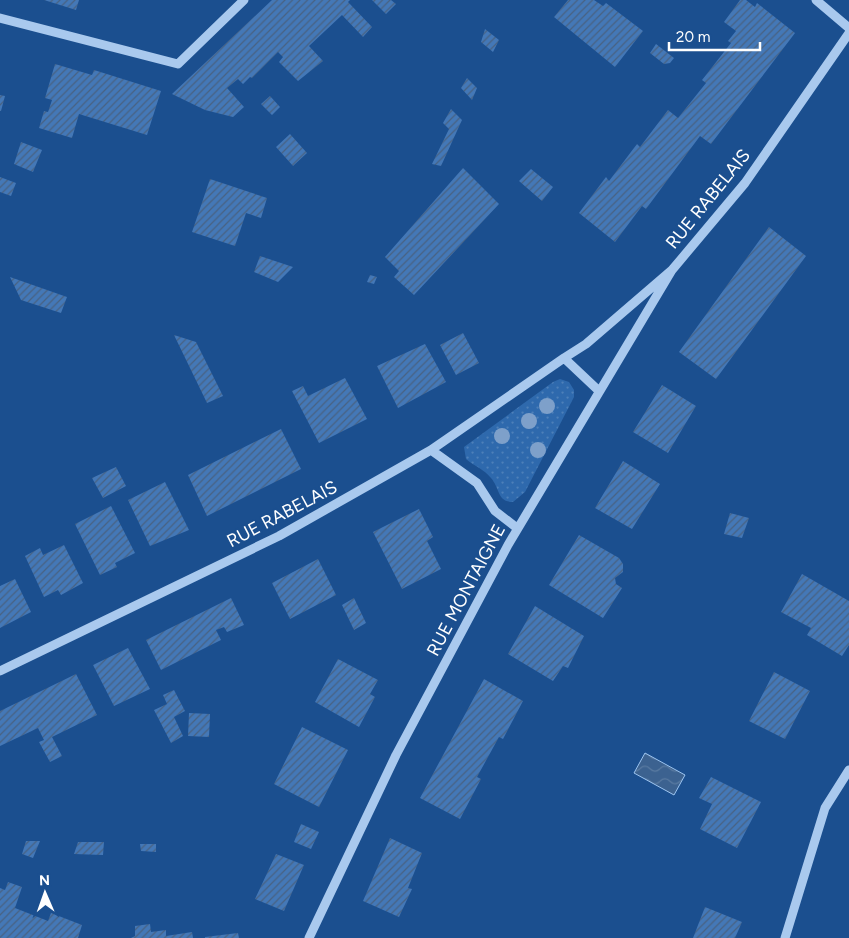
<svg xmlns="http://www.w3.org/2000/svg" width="849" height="938" viewBox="0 0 849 938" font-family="Figtree,sans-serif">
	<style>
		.grass { fill: url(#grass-dots) }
		.water { fill: url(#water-waves); stroke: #9cc4f0 }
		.building { fill: url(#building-hatch) }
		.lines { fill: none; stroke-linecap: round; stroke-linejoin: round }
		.minor { stroke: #a9c9ee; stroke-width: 9 }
		.tree { fill: #7ea0ca }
		.labels { text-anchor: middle; stroke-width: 4; stroke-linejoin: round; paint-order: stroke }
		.street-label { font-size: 18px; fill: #fff; stroke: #1b4f8f }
	</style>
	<defs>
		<pattern id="grass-dots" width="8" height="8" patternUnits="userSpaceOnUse" patternTransform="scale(1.25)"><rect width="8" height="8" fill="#2e69ad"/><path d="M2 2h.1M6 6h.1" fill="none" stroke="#4d80b9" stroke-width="1.8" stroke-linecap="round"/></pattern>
		<pattern id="water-waves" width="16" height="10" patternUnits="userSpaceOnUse" patternTransform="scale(1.25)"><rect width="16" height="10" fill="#3c6290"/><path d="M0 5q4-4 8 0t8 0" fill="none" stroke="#597aa1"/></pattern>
		<pattern id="building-hatch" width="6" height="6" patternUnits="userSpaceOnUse" patternTransform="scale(1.25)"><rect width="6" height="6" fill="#4478b7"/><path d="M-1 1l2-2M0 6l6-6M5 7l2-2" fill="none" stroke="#486282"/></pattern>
	</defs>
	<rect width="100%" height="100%" fill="#1b4f8f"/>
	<!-- grass -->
	<path class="grass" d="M560,379l9,3 5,8v7l-49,95 -12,10c-16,0 -13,-14 -22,-24 -7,-9 -17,-12 -25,-19l-2,-12 89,-65z"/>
	<!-- water -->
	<path class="water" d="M645,753l40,22 -11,20 -40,-22z"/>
	<!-- building -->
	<path class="building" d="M44,0h35l-3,10z
		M272,0h78l-2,2 24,25 -9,10 -21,-22 -33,31 14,15 -25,20 -19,-19 4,-5 -5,-5 -26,26 -2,-1 -7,7 -5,-5 -11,9 17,19 -11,10 -28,-7 -33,-16z
		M372,0h19l5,4 -10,10z
		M568,0h26l9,6 3,-3 37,28 -28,36 -61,-50z
		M740,0h6l9,7 2,-4 38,30 -84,111 -11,-8 -54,73 -4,-3 -27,36 -36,-29 27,-36 3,4 28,-37 3,3 28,-37 10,8 28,-35 -4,-3 29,-37 -3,-2 8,-10 -12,-9z
		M485,29l14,11 -6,12 -12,-10z
		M656,44l18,14 -4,5 -6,1 -14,-11z
		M55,64l37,11 2,-5 67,21 -14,44 -68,-21 -7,24 -33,-10 5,-17 4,1 4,-12 -7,-2z
		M467,78l10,10 -5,12 -11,-12z
		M0,95l5,1 -4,15h-1z
		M270,96l10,11 -8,8 -11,-11z
		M451,109l11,11 -21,46 -9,-2 17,-35 -6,-6z
		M290,134l17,19 -14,13 -17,-19z
		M21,142l21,8 -9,22 -19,-8z
		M463,168l36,36 -85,91 -20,-18 5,-6 -14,-14z
		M531,169l22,18 -11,14 -23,-20z
		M0,177l16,6 -5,13 -11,-4z
		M210,179l57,19 -6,20 -15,-5 -11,33 -43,-14z
		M769,227l37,29 -90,123 -37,-27z
		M260,256l33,11 -15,15 -24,-10z
		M370,275l7,2 -3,7 -7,-2z
		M10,277l57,20 -6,16 -40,-13z
		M463,333l16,30 -23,12 -16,-30z
		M174,335l22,7 27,54 -16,7z
		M425,344l21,38 -48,26 -21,-42z
		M345,378l22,41 -48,24 -27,-52 11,-5 5,10z
		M662,385l34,21 -28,47 -35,-21z
		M281,429l20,40 -94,47 -19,-41z
		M623,461l37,23 -28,45 -37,-21z
		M116,467l10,19 -23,12 -11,-20z
		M165,482l24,48 -39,16 -22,-46z
		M111,506l24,47 -20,10 2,4 -17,8 -25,-51z
		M419,509l14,28 -6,4 14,28 -39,20 -29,-57z
		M730,513l19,5 -7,20 -18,-4z
		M579,535l40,23 4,6v8l-8,6 1,6 6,4 -19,30 -54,-33z
		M64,545l19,38 -22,12 -3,-5 -14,7 -19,-41 15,-8 3,7z
		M318,559l18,36 -46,24 -18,-36z
		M802,574l47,27v44l-7,11 -35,-21 4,-7 -30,-16z
		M15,579l16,33 -31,16v-42z
		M231,598l13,27 -17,7 -3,-5 -8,3 5,10 -60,30 -15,-30z
		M354,598l12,25 -12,7 -12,-25z
		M535,606l49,30 -16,32 -5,-2 -10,15 -45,-27z
		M128,648l22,41 -36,17 -21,-41z
		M338,659l40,21 -8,14 5,3 -16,30 -44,-25z
		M774,672l36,19 -25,48 -36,-18z
		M76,674l21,41 -45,22 10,19 -12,6 -11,-20 5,-2 -6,-12 -38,18v-35z
		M484,679l39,22 -20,38 -4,-2 -22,40 4,2 -21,40 -40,-21z
		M174,690l11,21 -11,6 9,19 -12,7 -17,-33 13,-6 -4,-9z
		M189,713l21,1 -1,23 -21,-1z
		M302,727l46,23 -29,57 -45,-23z
		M711,777l50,25 -24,46 -37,-19 12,-25 -13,-6z
		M301,824l18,8 -8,17 -17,-7z
		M390,838l32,15 -14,35 4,1 -13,28 -36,-16z
		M26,841h14l-7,17 -11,-4z
		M78,842h26l-1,13 -29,-1z
		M140,844h16v8l-15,-1z
		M276,854l28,11 -20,46 -29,-12z
		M8,882l14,5 -7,21 33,13 3,-8 31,12 -4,13h-78v-50l5,2z
		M705,907l37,15 -7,16h-42z
		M150,924l1,8 15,-2v6l26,-4 1,6h-62l4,-2v-10z
		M238,933l1,5h-34v-1z"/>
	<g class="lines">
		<!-- minor -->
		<path class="minor" d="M816,0l33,28
			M0,18l178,46 66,-64
			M564,358l22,-14 86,-74 73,-87 104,-150
			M431,450l46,33 18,28 22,17
			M0,671l279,-135 152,-86 133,-92 35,33
			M309,938l87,-183 112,-210 164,-275
			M785,938l40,-130 24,-38"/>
	</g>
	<!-- trees -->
	<g class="tree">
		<circle cx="547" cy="406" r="8"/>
		<circle cx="529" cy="421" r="8"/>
		<circle cx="502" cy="436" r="8"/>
		<circle cx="538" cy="450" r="8"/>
	</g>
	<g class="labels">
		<!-- street labels -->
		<g class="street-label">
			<text transform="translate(708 199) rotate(-51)" y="6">RUE RABELAIS</text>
			<text transform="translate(282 514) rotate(-28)" y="6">RUE RABELAIS</text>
			<text transform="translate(466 590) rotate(-62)" y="6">RUE MONTAIGNE</text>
		</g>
	</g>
	<!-- north arrow -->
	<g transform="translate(45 893) rotate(358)" stroke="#1b4f8f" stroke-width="4" paint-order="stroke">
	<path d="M0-4L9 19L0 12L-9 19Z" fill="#ffffff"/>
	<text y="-8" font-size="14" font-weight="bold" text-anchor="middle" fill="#ffffff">N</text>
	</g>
	<!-- scale -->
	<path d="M669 42v8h91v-8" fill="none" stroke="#ffffff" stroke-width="2.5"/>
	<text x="676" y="42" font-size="15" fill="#ffffff" stroke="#1b4f8f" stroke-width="4" paint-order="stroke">20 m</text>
</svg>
